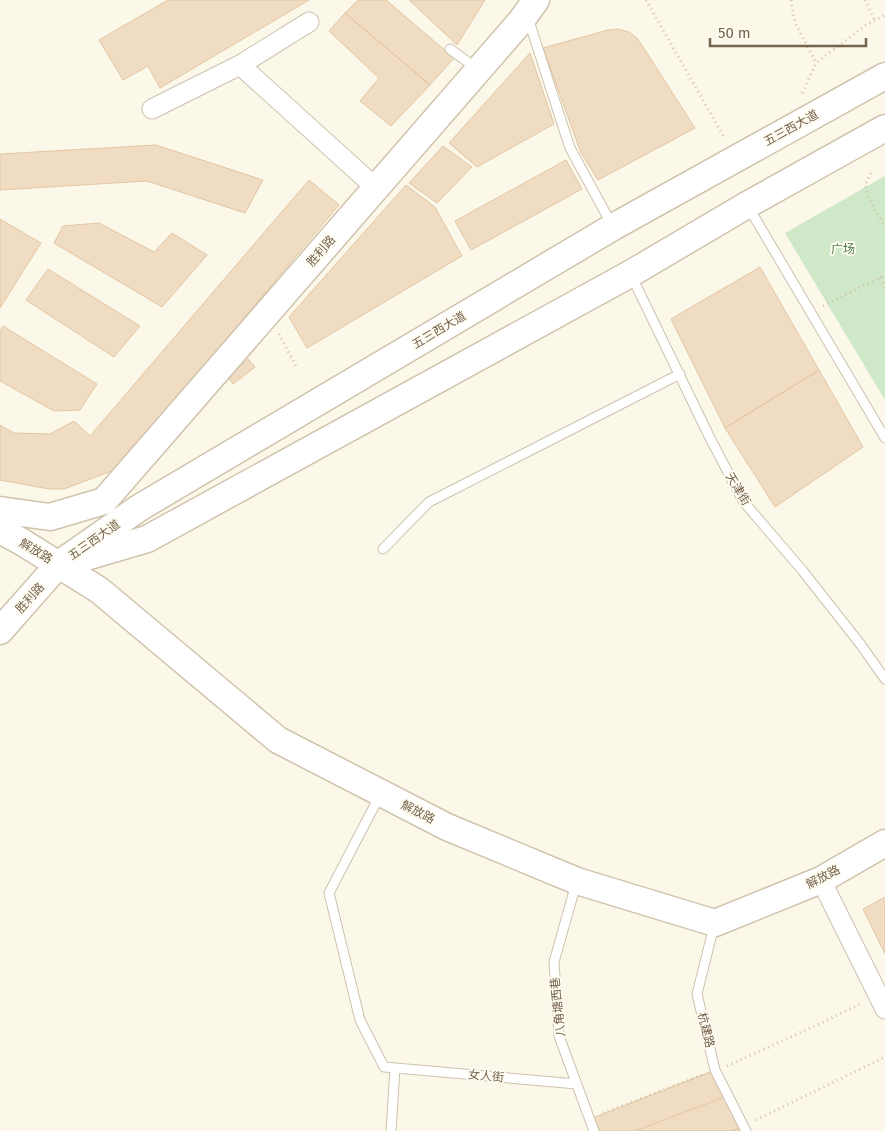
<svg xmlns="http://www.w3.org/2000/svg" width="885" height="1131" viewBox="0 0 885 1131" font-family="'Fira Sans','Noto Sans SC',sans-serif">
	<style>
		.green { fill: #cfe9c8 }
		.building { fill: #f0dcc2; stroke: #e2c6a3 }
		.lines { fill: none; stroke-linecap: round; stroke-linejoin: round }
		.lane-casing { stroke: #cdc2af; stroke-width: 11 }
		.street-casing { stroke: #cdc2af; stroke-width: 21 }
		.secondary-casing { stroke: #d0c3ad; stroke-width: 29 }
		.path { stroke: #d5c0a5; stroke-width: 3; stroke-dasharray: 1 4; stroke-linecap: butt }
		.lane { stroke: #fff; stroke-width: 9 }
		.street { stroke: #fff; stroke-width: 19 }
		.secondary { stroke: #fff; stroke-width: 26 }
		.labels { text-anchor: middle; stroke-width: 4; stroke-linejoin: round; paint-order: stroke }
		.street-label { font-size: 12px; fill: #75634e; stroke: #fefbf0 }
		.park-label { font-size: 12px; fill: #4c7a46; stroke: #fefbf0 }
	</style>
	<rect width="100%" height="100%" fill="#fcf8e9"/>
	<!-- green -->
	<path class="green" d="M885,176v224l-100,-167z"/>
	<!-- building -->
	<path class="building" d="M168,0h141l-149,88 -12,-22 -25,14 -24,-40z
		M358,0h28l68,58 -24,27 -85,-72z
		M409,0h76l-28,45z
		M345,13l85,72 -39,41 -31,-25 19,-23 -50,-47z
		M618,29l11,3 9,7 57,89 -97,52 -17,-27 -38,-105 65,-18z
		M530,53l24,71 -77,43 -28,-24z
		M156,145l107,35 -18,33 -98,-32 -147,9v-36z
		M443,146l29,21 -35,36 -28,-20z
		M566,160l16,29 -111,61 -16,-29z
		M309,180l30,25 -222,264 -53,20h-15l-49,-9v-55l14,8 36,1 24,-13 16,15z
		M406,185l29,22 27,49 -155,92 -18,-31z
		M0,219l41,24 -41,65z
		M99,223l55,29 18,-19 35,22 -45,52 -108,-64 9,-17z
		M760,267l59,103 -94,58 -54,-109z
		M48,269l92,57 -26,31 -88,-57z
		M3,326l94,58 -17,26 -26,1 -54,-30v-50z
		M248,359l7,8 -22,17 -6,-8z
		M819,370l44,77 -88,60 -50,-79z
		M885,897v57l-22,-45z
		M715,1070l31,61h-152l-4,-12z
		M727,1096l12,32 -8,3h-96z"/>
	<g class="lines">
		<defs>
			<path id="lane" d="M528,18l42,130 42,77
				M450,49l26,19
				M749,208l136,230
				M631,275l78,161 34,65 59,69 59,75 24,34
				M383,549l46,-47 251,-128
				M380,795l-51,98 31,127 24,47 193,17
				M576,884l-22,78 5,74 35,95
				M714,926l-17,68 18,76 31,61
				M391,1131l4,-63"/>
			<path id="street" d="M240,65l136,123
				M152,109l88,-44 69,-43
				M821,880l64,129"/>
			<path id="secondary" d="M0,510l50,7 54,-16 417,-480 15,-21
				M0,530l22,12 77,48 179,150 169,87 130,54 138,42 106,-43 64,-37
				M79,559l68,-20 483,-265 117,-69 138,-77
				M0,631l59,-67 80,-56 474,-281 272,-151"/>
		</defs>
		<!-- lane casing -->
		<use href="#lane" class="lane-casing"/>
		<!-- street casing -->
		<use href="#street" class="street-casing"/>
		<!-- secondary casing -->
		<use href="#secondary" class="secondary-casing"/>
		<!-- path -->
		<path class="path" d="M646,0l79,139
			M791,0l4,23 21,40
			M865,0l10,21
			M802,93l14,-30 50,-38 19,-10
			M871,173l-6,12 3,12 17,30
			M880,278l5,10
			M823,306l62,-31
			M279,334l17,32
			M727,1066l94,-43 41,-20
			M603,1113l99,-38
			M756,1120l129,-63"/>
		<!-- lane -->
		<use href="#lane" class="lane"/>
		<!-- street -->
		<use href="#street" class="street"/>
		<!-- secondary -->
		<use href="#secondary" class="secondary"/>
	</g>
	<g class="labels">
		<!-- street labels -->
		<g class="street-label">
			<text transform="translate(791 128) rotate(-29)" y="4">五三西大道</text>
			<text transform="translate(321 251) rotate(-49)" y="4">胜利路</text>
			<text transform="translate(439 330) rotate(-31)" y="4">五三西大道</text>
			<text transform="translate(738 489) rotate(59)" y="4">天津街</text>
			<text transform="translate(94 540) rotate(-35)" y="4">五三西大道</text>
			<text transform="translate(36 551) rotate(31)" y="4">解放路</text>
			<text transform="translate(30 598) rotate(-48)" y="4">胜利路</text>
			<text transform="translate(418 812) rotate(27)" y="4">解放路</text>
			<text transform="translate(823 877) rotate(-27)" y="4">解放路</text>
			<text transform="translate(558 1007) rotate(-96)" y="4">八角塘西巷</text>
			<text transform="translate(706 1030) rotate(76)" y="4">杭建路</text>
			<text transform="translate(486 1076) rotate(5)" y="4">女人街</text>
		</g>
		<!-- park labels -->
		<g class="park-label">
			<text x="843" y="253">广场</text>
		</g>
	</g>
	<!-- scale -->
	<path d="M710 38v8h156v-8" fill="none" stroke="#75634e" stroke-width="2.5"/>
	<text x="718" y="38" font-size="15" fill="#75634e" stroke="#fefbf0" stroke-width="4" paint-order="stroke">50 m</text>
</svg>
